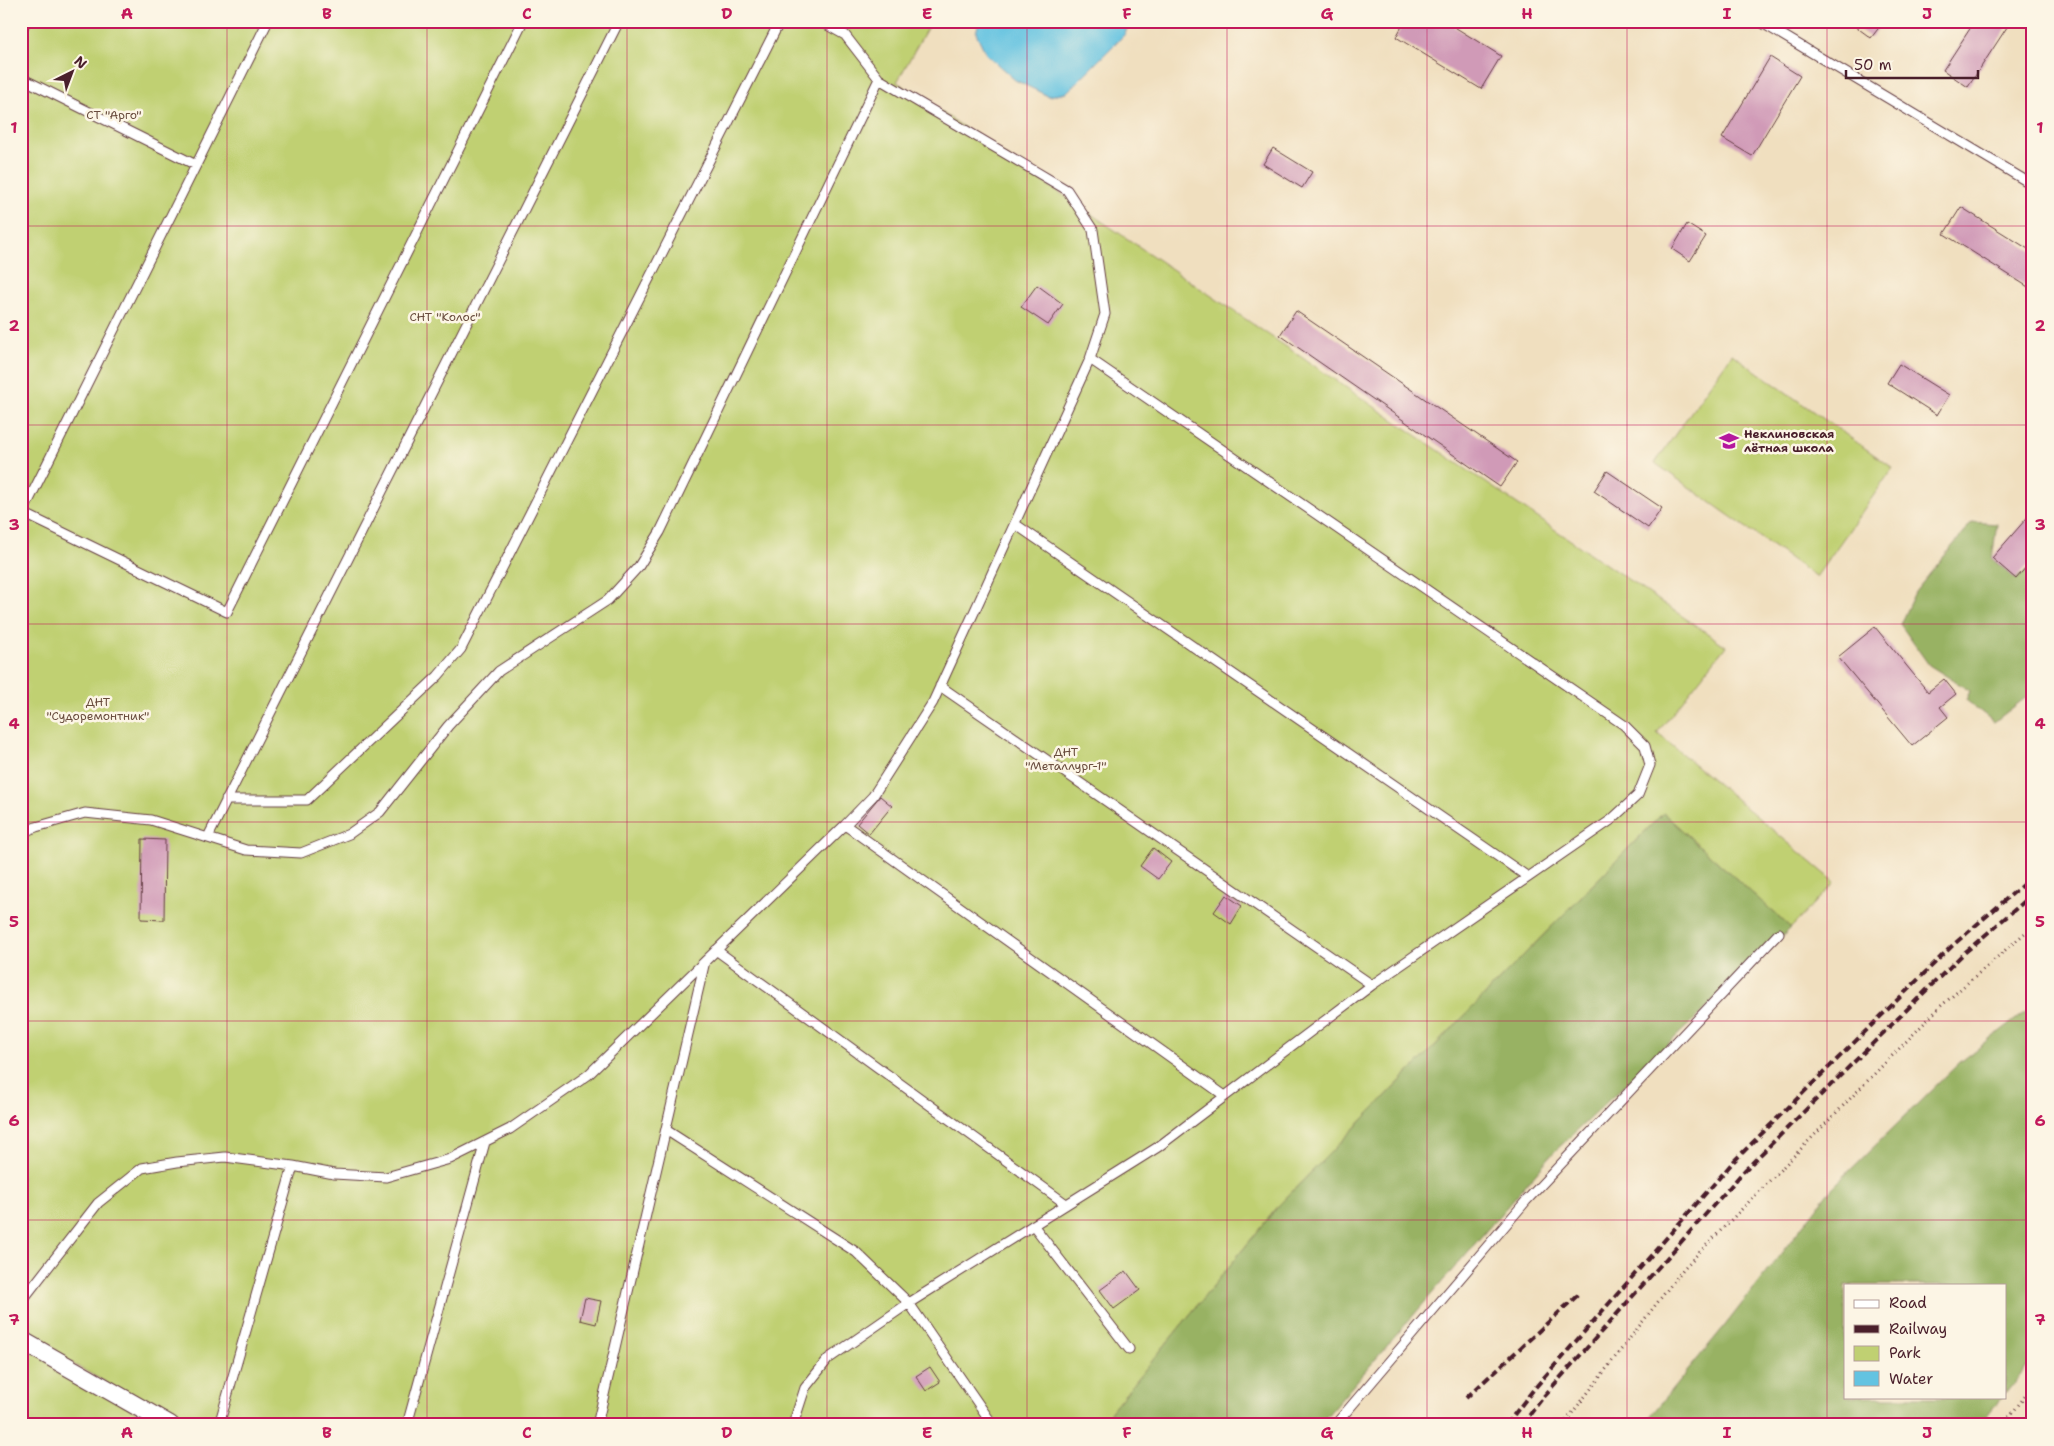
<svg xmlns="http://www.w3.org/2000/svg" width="2054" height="1446" viewBox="0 0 2054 1446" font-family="'Shantell Sans',sans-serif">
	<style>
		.green { fill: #c0d072; stroke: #85784e }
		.forest { fill: #98b264; stroke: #716848 }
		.water { fill: #63c3e1; stroke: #567186 }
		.building { fill: #d09ab7 }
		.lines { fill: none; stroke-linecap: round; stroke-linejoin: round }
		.service-casing { stroke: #633c41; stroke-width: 11 }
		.minor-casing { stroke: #633c41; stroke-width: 20 }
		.path { stroke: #633c41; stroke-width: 3; stroke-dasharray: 1 4; stroke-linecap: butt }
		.service { stroke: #fff; stroke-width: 9 }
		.minor { stroke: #fff; stroke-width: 18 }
		.rail { stroke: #4a1f2b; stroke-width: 4; stroke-dasharray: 8 4; stroke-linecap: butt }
		.grid { fill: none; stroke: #c2185b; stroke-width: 1; stroke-opacity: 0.55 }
		.labels { text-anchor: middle; stroke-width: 5; stroke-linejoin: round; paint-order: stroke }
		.park-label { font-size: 12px; fill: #684b3d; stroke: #fcf5e5 }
		.poi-label { font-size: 12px; font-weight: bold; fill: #4a1f2b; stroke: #fcf5e5; text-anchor: start }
		.neatline { fill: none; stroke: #c2185b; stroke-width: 2 }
		.grid-label { font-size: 16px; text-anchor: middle; font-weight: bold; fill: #c2185b }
	</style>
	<rect width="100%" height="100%" fill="#fcf5e5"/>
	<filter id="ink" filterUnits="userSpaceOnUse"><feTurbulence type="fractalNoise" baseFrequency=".02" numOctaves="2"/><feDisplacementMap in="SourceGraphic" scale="10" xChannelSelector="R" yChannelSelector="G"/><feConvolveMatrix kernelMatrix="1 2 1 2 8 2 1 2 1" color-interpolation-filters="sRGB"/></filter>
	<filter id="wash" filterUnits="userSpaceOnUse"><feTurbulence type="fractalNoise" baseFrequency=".0096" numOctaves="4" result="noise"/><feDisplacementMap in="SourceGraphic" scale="20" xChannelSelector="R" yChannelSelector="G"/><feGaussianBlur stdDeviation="1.12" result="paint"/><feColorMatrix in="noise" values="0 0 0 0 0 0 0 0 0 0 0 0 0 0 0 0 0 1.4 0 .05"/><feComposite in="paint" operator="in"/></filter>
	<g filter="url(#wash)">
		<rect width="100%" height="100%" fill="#f0dfbf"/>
		<!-- green -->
		<path class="green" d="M21,21h910l-34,61 829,564 -69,87 178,149 -44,46 -128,-115 -383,391 -180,221h-918l-161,-90z
			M1732,354l161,114 -77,109 -161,-114z
			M21,1345l138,80h-138z"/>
		<!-- forest -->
		<path class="forest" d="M1972,522l25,2 -5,35 24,20 17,-12v125l-39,30 -28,-22 4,-9 -41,-26 -29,-41 15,-32z
			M1663,813l128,115 -237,224 -235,273h-219l180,-221z
			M2033,1006v354l-28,34v-109h-160v112h157l-23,28h-336l80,-97 109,-140 127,-125z"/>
		<!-- water -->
		<path class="water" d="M979,21h151l-5,13 -59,59 -18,3 -33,-16 -29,-26 -10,-21z"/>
		<g id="blocks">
			<!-- building -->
			<path class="building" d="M1405,21h40l56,35 -20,33 -85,-52z
				M1848,21h36l-13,17z
				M1975,21h36l-43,66 -25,-17z
				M1770,57l30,19 -48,80 -30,-18z
				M1273,148l39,24 -10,16 -39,-24z
				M1961,207l72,45v38l-89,-56z
				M1687,224l19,12 -16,25 -18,-12z
				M1037,285l26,19 -15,21 -27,-18z
				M1296,311l221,151 -17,25 -220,-152z
				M1899,364l50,31 -12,20 -50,-32z
				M1607,471l55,37 -14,20 -54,-37z
				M2033,511v48l-17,20 -24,-21z
				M1875,627l53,65 16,-13 12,15 -16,13 8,10 -36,29 -74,-89z
				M880,796l12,10 -23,28 -12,-10z
				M142,839l23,1 -1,80 -23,-1z
				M1153,848l18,14 -13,17 -18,-13z
				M1226,895l16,11 -11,18 -17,-12z
				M1126,1271l14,19 -26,19 -14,-19z
				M585,1298l16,3 -5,23 -16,-4z
				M930,1367l10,15 -14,9 -10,-15z"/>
		</g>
	</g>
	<g filter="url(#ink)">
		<use href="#blocks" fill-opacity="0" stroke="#633c41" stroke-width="1"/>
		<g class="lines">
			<defs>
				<path id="service" d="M1759,21l274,164
					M21,31l5,-10
					M21,78l175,87
					M21,512l206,100 296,-591
					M23,512l245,-491
					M1015,524l513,353
					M940,686l432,299
					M226,800h81l131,-124 23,-27 319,-628
					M845,825l380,271
					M21,833l15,-6 49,-14 66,7 95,30 55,3 48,-19 31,-22 68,-86 51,-55 109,-71 31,-34 21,-34 219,-453
					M208,837l411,-816
					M716,950l350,254
					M666,1130l190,122 53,51 84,122
					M1033,1225l96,124
					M21,1302l77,-99 44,-35 35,-6 48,-5 68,9 41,8 52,3 64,-18 60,-30 78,-54 257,-250 28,-29 60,-94 157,-343 15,-45 -12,-84 -26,-40 -188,-111 -34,-44 -25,-14
					M219,1425l74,-259
					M407,1425l78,-283
					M597,1425l108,-464
					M793,1425l12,-37 23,-29 81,-56 249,-156 214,-162 239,-165 27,-25 12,-30 -5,-19 -21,-21 -534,-366
					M1335,1425l191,-224 253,-268"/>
				<path id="minor" d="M21,1340l149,85"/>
			</defs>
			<!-- service casing -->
			<use href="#service" class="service-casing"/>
			<!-- minor casing -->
			<use href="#minor" class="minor-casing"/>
			<!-- path -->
			<path class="path" d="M1563,1425l121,-157 257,-262 92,-80
				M2003,1425l30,-39"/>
			<!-- service -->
			<use href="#service" class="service"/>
			<!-- minor -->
			<use href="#minor" class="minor"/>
			<!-- rail -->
			<path class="rail" d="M1466,1398l114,-105
				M1506,1425l28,-36 200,-228 218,-215 81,-70
				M1522,1425l22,-29 201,-226 217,-215 71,-61"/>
		</g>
	</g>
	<!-- grid -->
	<path class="grid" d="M227,21v1404M427,21v1404M627,21v1404M827,21v1404M1027,21v1404M1227,21v1404M1427,21v1404M1627,21v1404M1827,21v1404M21,226h2012M21,425h2012M21,624h2012M21,822h2012M21,1021h2012M21,1220h2012"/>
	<!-- icons -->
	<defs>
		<symbol id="school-bare" viewBox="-9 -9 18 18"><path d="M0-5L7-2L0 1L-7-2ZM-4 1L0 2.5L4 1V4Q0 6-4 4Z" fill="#b5179e" stroke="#fcf5e5" stroke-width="2.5" paint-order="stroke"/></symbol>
	</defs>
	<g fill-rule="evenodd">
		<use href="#school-bare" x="1715" y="427" width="28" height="28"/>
	</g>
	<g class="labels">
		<!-- park labels -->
		<g class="park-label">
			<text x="114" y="119">СТ "Арго"</text>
			<text x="445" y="321">СНТ "Колос"</text>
			<text x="98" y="706">ДНТ<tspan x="98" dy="14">"Судоремонтник"</tspan></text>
			<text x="1066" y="756">ДНТ<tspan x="1066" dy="14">"Металлург-1"</tspan></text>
		</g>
		<!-- poi labels -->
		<g class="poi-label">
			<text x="1744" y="438">Неклиновская<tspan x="1744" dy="14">лётная школа</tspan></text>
		</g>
	</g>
	<!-- margin -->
	<rect width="2054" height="1446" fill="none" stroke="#fcf5e5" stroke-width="55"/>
	<!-- legend -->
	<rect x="1844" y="1284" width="162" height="115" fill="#fcf5e5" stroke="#b59f9b"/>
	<rect x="1854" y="1300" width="25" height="8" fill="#ffffff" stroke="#b59f9b"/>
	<text x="1889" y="1308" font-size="15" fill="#4a1f2b">Road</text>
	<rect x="1854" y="1325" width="25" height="8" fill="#4a1f2b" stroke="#b59f9b"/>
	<text x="1889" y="1334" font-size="15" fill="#4a1f2b">Railway</text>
	<rect x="1854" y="1346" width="25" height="15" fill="#c0d072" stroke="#b59f9b"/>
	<text x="1889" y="1358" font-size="15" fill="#4a1f2b">Park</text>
	<rect x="1854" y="1371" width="25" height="15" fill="#63c3e1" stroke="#b59f9b"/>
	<text x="1889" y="1384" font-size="15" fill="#4a1f2b">Water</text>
	<!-- north arrow -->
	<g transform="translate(72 72) rotate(42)" stroke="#fcf5e5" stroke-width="4" paint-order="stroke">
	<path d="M0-4L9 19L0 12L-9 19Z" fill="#4a1f2b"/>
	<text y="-8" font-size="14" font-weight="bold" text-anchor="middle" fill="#4a1f2b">N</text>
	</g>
	<!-- scale -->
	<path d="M1846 70v8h132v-8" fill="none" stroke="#4a1f2b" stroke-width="2.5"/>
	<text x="1854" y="70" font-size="15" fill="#4a1f2b" stroke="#fcf5e5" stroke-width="4" paint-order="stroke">50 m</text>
	<rect x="28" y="28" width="1998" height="1390" class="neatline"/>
	<g class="grid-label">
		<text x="127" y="19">A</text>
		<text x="327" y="19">B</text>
		<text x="527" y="19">C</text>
		<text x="727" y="19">D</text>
		<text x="927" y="19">E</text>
		<text x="1127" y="19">F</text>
		<text x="1327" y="19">G</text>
		<text x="1527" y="19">H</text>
		<text x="1727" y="19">I</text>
		<text x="1927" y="19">J</text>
		<text x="14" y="133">1</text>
		<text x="2040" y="133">1</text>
		<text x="14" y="331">2</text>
		<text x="2040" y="331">2</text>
		<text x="14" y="530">3</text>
		<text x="2040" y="530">3</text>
		<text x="14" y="729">4</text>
		<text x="2040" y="729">4</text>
		<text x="14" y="927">5</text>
		<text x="2040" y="927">5</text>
		<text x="14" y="1126">6</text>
		<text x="2040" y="1126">6</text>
		<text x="14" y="1325">7</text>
		<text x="2040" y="1325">7</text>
		<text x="127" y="1438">A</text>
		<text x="327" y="1438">B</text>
		<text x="527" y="1438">C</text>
		<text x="727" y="1438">D</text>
		<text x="927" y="1438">E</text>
		<text x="1127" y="1438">F</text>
		<text x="1327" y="1438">G</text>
		<text x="1527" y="1438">H</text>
		<text x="1727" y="1438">I</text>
		<text x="1927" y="1438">J</text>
	</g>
</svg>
